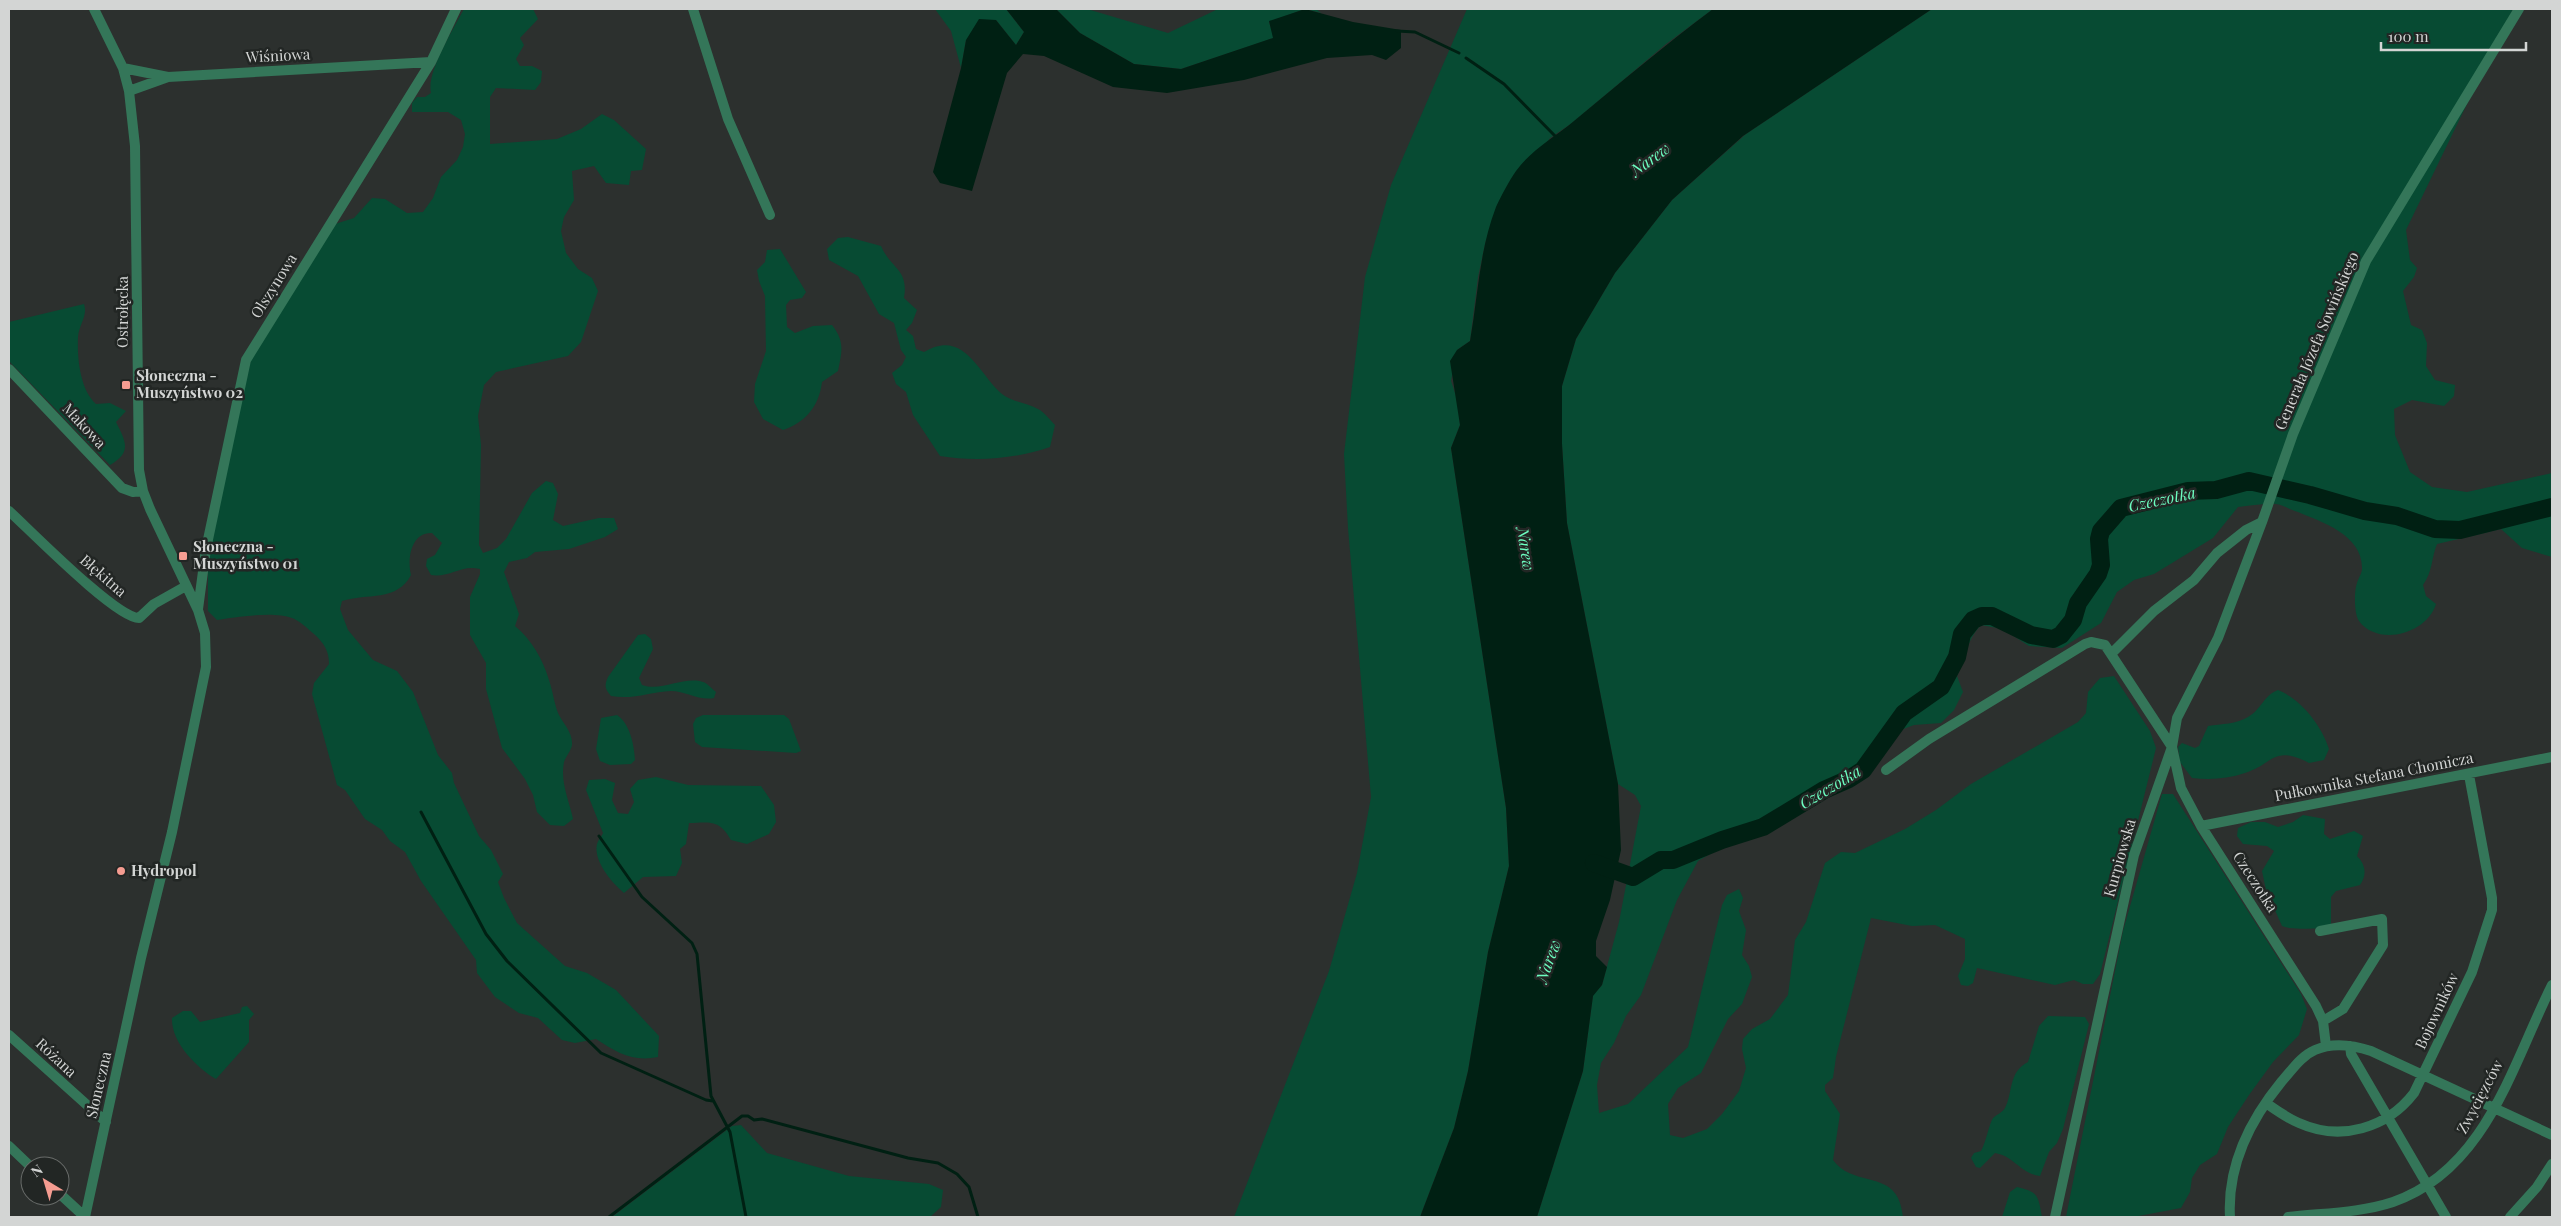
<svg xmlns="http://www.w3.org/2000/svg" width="2561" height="1226" viewBox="0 0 2561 1226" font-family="'Playfair Display',serif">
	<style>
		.green { fill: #074b33 }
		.water { fill: #002013 }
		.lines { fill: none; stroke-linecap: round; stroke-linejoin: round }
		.stream { stroke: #002013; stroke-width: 3 }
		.river { stroke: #002013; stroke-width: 18 }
		.minor { stroke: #347659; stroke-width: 10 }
		.poi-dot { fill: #f59c91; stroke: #222624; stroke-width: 2 }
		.labels { text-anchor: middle; stroke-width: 5; stroke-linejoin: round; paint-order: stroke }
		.street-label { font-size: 15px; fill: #d3d5d4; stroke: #222624 }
		.poi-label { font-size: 15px; font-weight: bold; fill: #d3d5d4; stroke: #222624; text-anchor: start }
		.water-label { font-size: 16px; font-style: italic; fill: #6dfec1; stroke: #222624 }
	</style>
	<rect width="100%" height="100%" fill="#2c302e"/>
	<!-- green -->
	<path class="green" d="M464,9h69l5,10 -18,19 4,7 -8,14 4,7h12l10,5 -1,11 -6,8 -39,-2 -6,9v47l67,-5 24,-10 21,-15 12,6 32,29 -4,21 -11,1 -2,14 -23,-2 -12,-17 -22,5 2,29 -10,17 -3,14 5,22 12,16 14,9 6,13 -17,51 -13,14 -72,16 -12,13 -6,31 3,29 -2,100 4,8 14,-5 9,-9 26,-46 14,-12 7,2 5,11 -5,26 10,6 36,-8h15l4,11 -13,8 -36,12 -34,3 -8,6 -18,4 -5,10 15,42 -4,12c17,14 28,34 34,54 4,12 5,22 9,33 5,11 15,19 14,32 -1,6 -6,11 -8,17 -4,20 5,38 9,57l-9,7 -14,-1 -13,-13 -4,-17 -8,-16 -23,-31 -16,-59v-26l-16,-28v-38l10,-23v-5c-19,-5 -30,9 -49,6l-5,-9 1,-7 8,-4 7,-12 -10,-10c-21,-1 -25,26 -21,42 -14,27 -44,18 -69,26l-2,8 8,21 25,30 24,11 16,21 25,63 14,18 2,10 25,53 12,14 12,24 -5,8 6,16 13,25 48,43 22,7 29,17 43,46 -1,21c-25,5 -41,-4 -62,-18l-21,4 -13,-3 -24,-22 -19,-5 -24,-16 -18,-24 -1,-13 -55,-79 -16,-29 -15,-11 -8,-11 -17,-11 -20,-29 -8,-5 -25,-91 2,-11 15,-19c0,-13 -5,-21 -15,-30 -7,-6 -14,-13 -22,-16 -18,-7 -56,-1 -75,2l-9,-9v-62l44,-194 83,-131 19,-6 18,-20 13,1 22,14 16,-1 10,-14 8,-21 16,-17 6,-13 2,-13 -4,-14 -13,-8h-36v-9l5,-6h8l6,-4c-5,-21 23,-65 33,-84z
		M935,9h71l18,23 -8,13 -20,-25 -30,20 -5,28 -10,-37z
		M1056,9h31l81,24 50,-24h98l5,4 -16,-4 -36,13 5,16 -93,31 -47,-5 -54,-31z
		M1467,9h246l-47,35 -94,79 -22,15 -64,102 -8,37 -8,64 -13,9 -6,31 7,21 2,23 -9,23 55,360 3,58 -21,86 -20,119 -14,57 -34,89h-186l95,-246 28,-98 14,-76 -23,-269 -4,-74 21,-177 26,-92z
		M1932,9h581l-107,221 4,30 7,8 -3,9 -11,14 8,34 11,5 5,13 -1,23 9,14 20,5 -1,11 -10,10 -32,-6 -18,9 1,26 15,37 22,15 35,5 85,-19v84l-30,-9 -21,-19 -64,15c-6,15 -4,27 -14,41l3,11 10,8c-9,30 -58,43 -77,17 -5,-7 -5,-30 -2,-38 1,-4 5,-10 5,-14 1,-34 -40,-47 -64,-57 -7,-2 -15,-7 -22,-8 -12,-1 -26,2 -38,3l-25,31 -59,36 -20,6 -17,12 -16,31 -39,25 -33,-2 -26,-17 -22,-4c-14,14 -16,34 -24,51l6,16 -9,18 -13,13 -27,2 -16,6 -36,48 -75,37 -14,14 -58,21 -17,10 -21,39 -36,95 -15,21 -12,27 -13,20 -4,22 2,28 29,-9 60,-57 34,-142 5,-10 12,-6 4,9 -4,13 7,19 -4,25 7,11 3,11 -10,27 -14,15 -27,54 -23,15 -10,16 2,31 13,3 24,-9 15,-15 17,-23 7,-23 -4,-19 1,-10 9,-10 18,-10 18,-24 7,-55 11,-18 19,-59 16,-11 14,1 50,-24 31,-19 35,-26 107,-62 8,-9 2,-21 12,-14 14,-2 36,55 6,17 -56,226 -7,10h-10l-9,-4 -19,5 -78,-17 -4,15 -5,3 -7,-1 -3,-9 7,-17v-20l-30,-14 -23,1 -41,-8 -35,139 -3,21 -8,7v6l15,23 -7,46c18,25 53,13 65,38 3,6 4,13 5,19h-366l46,-146 10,-76 9,-10 17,-63 22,-116 -6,-11 -17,-11 -51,-261 -5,-79v-58l14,-47 39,-66 57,-73 74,-66z
		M848,237l33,9c10,23 28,23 23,52l13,12 -5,13 -6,7 7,6 3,13 8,3c40,-24 54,21 78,42 10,8 25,9 36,15 6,3 12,11 17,16l-5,22c-35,12 -74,15 -110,9l-27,-41 -7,-23 -10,-8 -4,-11 10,-8 4,-8 -5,-7 -7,-27 -15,-9 -21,-38 -29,-16 -2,-11 11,-11z
		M780,249l26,43 -4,6 -12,2 -4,5 1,22 8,6 18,-7 19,-1c13,17 10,26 6,46l-16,11c-3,24 -16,40 -39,48l-20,-11 -9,-17 1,-18 11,-33 -1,-55 -6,-15 -2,-11 8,-8 2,-12z
		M84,304c4,12 -5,20 -6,33 -1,21 2,53 18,67l14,-1 16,8 -10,11c10,20 16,30 -6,43l-101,-104v-39z
		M645,634l6,5 2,10 -14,29 3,7c20,7 41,-9 61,-3 4,1 9,7 13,10l-2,6c-15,3 -28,-7 -43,-7 -21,1 -38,9 -60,5 -6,-7 -7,-10 -3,-19l30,-42z
		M2278,690c23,9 44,36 51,59l-5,11 -15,3c-36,-18 -34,0 -64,10 -18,6 -35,7 -53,5l-12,-16 -2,-15 4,-4 13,5 4,-2 9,-20c13,-2 29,-2 40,-9 13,-7 15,-21 30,-27z
		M617,715c13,9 17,29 18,45l-4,4 -21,1 -10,-4 -4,-12 5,-31z
		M703,715h81l5,4 12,32 -5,2 -94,-6 -7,-5 -2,-18 3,-6z
		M656,777l32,8 73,1 13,19 2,17 -7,12 -22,10 -16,-4c-11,-20 -20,-18 -42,-17l-3,21 -6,5 2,14 -6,13 -33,1 -19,16c-12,-10 -31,-32 -27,-49 1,-4 5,-8 6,-11l-17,-43 3,-10 16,-1 10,4 -3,17 6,13 10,1 6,-12 -4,-13 8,-9z
		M2162,794h11l128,200 6,15 -8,26 -26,27 -24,33 -21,32 -11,27 -17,11 -8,13 -2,14 -9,16 -48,9h-67l57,-286z
		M2303,815l22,4 -1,15 6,5 24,-8 9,5 -6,20c9,9 10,19 3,29l-24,6 -5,6v27l-7,5c-14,-2 -29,2 -42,-3l-16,-36 -4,-19 12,-20 -7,-5 -24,-2 -6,-8 1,-8 13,-6h14l13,5 15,-5z
		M247,1006l7,8 -5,6v22l-33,37c-20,-12 -45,-37 -44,-61l11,-7h8l9,11 40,-9 2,-6z
		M2048,1016l37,1 4,7 -26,105 -6,14 -8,9 -9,24c-19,-2 -26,-20 -45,-23l-15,15 -4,-1 -5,-9 3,-5 7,-2c5,-9 8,-27 12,-33 4,-4 9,-5 12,-10 8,-15 3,-36 23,-46l11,-36z
		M741,1125l26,28 82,23 80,8 14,6 -2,17 -11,10h-318l120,-91z
		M2017,1187c22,5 21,9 25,30h-40l8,-25z"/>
	<!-- water -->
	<path class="water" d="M1006,9h50l24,24 54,31 47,5 92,-31 -4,-17 36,-12 48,13 48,8v18l-15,12 -14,-5 -45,3 -83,22 -77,13 -54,-6 -69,-31 -21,-2 -16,19 -35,118 -32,-8 -7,-11 28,-104 5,-28 13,-21 17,1 20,25 8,-13z
		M1713,9h219l-189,127 -71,64 -57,73 -39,66 -14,47v58l5,79 51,261 3,66 -11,50 -14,41v15l11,11 -5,18 -9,11 -10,75 -46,146h-117l34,-89 14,-57 20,-119 21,-86 -3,-58 -55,-360 9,-23 -10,-64 7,-11 13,-9c8,-45 9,-90 26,-134 5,-11 13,-26 20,-36 15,-21 39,-34 58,-50 46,-38 91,-76 139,-112z"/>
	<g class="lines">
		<!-- stream -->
		<path class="stream" d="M1397,31l18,1 44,21
			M1466,58l38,26 53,54
			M421,812l65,122 21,27 94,92 105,47 7,1
			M599,836l43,61 50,46 5,11 14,142 19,36 16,85
			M609,1217l133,-101h6l6,4 8,-1 146,39 30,5 19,11 12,13 9,30"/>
		<!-- river -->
		<path class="river" d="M1594,863l39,14 28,-17h12l49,-20 41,-13 61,-37 25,-11 14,-9 41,-57 37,-26 16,-30 5,-23 11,-14 9,-4h10l39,19 22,4 8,-4 12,-15 5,-17 20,-29 3,-9 -2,-26 2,-8 20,-23 67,-17 28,-1 33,-9 61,14 55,16 32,5 38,13 25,1 92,-23"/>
		<!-- minor -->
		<path class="minor" d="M693,9l35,110 42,96
			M123,68l45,9
			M129,91l39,-14 263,-15
			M9,369l113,119 11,4 10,-1
			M9,511c21,19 107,107 130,107l15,-14 32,-18
			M198,609l8,-60 40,-189 185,-298 25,-53
			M2112,653l42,-42 40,-31 23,-27 29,-23 16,-8 31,-88 73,-173 153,-252
			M1886,770l43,-31 156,-95 6,-2 14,3 67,102 9,41 20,38 115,180 7,15 3,25
			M2201,826l351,-69
			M2320,931l62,-12 1,26 -40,64 -20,12
			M9,1035l97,87
			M2350,1046l1,8 95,163
			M2266,1103c10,7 21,15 33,20 42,19 88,5 115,-30l58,-121 20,-62v-12l-23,-123
			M9,1146l21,20
			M60,1194l25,23
			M85,1217l56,-259 31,-126 34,-165 -1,-34 -7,-23 -48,-101 -7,-18 -4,-21 -4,-324 -6,-55 -6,-23 -29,-59
			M2055,1217l79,-362 38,-108 5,-29 41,-80 44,-116
			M2230,1217c-3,-52 20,-97 52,-136 10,-11 19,-25 33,-31 18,-8 38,-5 56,1l181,84
			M2288,1217c34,-4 72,-4 105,-15 93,-32 119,-137 159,-217
			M2510,1217l27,-30 15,-23"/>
	</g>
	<!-- markers -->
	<g class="poi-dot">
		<rect x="121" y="380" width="10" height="10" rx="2.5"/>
		<rect x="178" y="551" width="10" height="10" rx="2.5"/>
		<circle cx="121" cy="871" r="5"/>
	</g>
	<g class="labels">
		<!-- street labels -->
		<g class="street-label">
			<text transform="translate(278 56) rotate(-3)" y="5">Wiśniowa</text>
			<text transform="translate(274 286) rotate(-58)" y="5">Olszynowa</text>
			<text transform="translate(123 312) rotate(-90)" y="5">Ostrołęcka</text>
			<text transform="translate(2317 341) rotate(-67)" y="5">Generała Józefa Sowińskiego</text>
			<text transform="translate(84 426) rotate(47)" y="5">Makowa</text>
			<text transform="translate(103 576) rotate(41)" y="5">Błękitna</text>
			<text transform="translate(2374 777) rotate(-11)" y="5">Pułkownika Stefana Chomicza</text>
			<text transform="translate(2120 858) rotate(-74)" y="5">Kurpiowska</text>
			<text transform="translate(2255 882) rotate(57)" y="5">Czeczotka</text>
			<text transform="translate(2437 1011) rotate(-65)" y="5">Bojowników</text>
			<text transform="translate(56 1058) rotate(43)" y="5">Różana</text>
			<text transform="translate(99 1085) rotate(-77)" y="5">Słoneczna</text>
			<text transform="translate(2480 1097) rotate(-62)" y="5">Zwycięzców</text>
		</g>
		<!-- poi labels -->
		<g class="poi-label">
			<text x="136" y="381">Słoneczna -<tspan x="136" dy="17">Muszyństwo 02</tspan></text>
			<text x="193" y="552">Słoneczna -<tspan x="193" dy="17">Muszyństwo 01</tspan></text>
			<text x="131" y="876">Hydropol</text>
		</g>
		<!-- water labels -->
		<g class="water-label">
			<text transform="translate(1650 159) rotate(-36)" y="6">Narew</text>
			<text transform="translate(2162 499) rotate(-12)" y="6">Czeczotka</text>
			<text transform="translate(1526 549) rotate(81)" y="6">Narew</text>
			<text transform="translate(1830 787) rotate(-31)" y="6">Czeczotka</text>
			<text transform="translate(1548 961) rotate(-70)" y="6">Narew</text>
		</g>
	</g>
	<!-- border -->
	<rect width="2561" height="1226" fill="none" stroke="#d3d5d4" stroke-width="20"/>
	<!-- north arrow -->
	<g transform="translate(45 1181) rotate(322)"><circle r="24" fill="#222624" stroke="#696c6a"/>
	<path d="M0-4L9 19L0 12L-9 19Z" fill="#f59c91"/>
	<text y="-8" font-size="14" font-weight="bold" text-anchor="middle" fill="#d3d5d4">N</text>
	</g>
	<!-- scale -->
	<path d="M2381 42v8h145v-8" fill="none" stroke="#d3d5d4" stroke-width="2.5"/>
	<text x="2388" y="42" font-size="15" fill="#d3d5d4" stroke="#222624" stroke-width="4" paint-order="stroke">100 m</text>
</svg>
